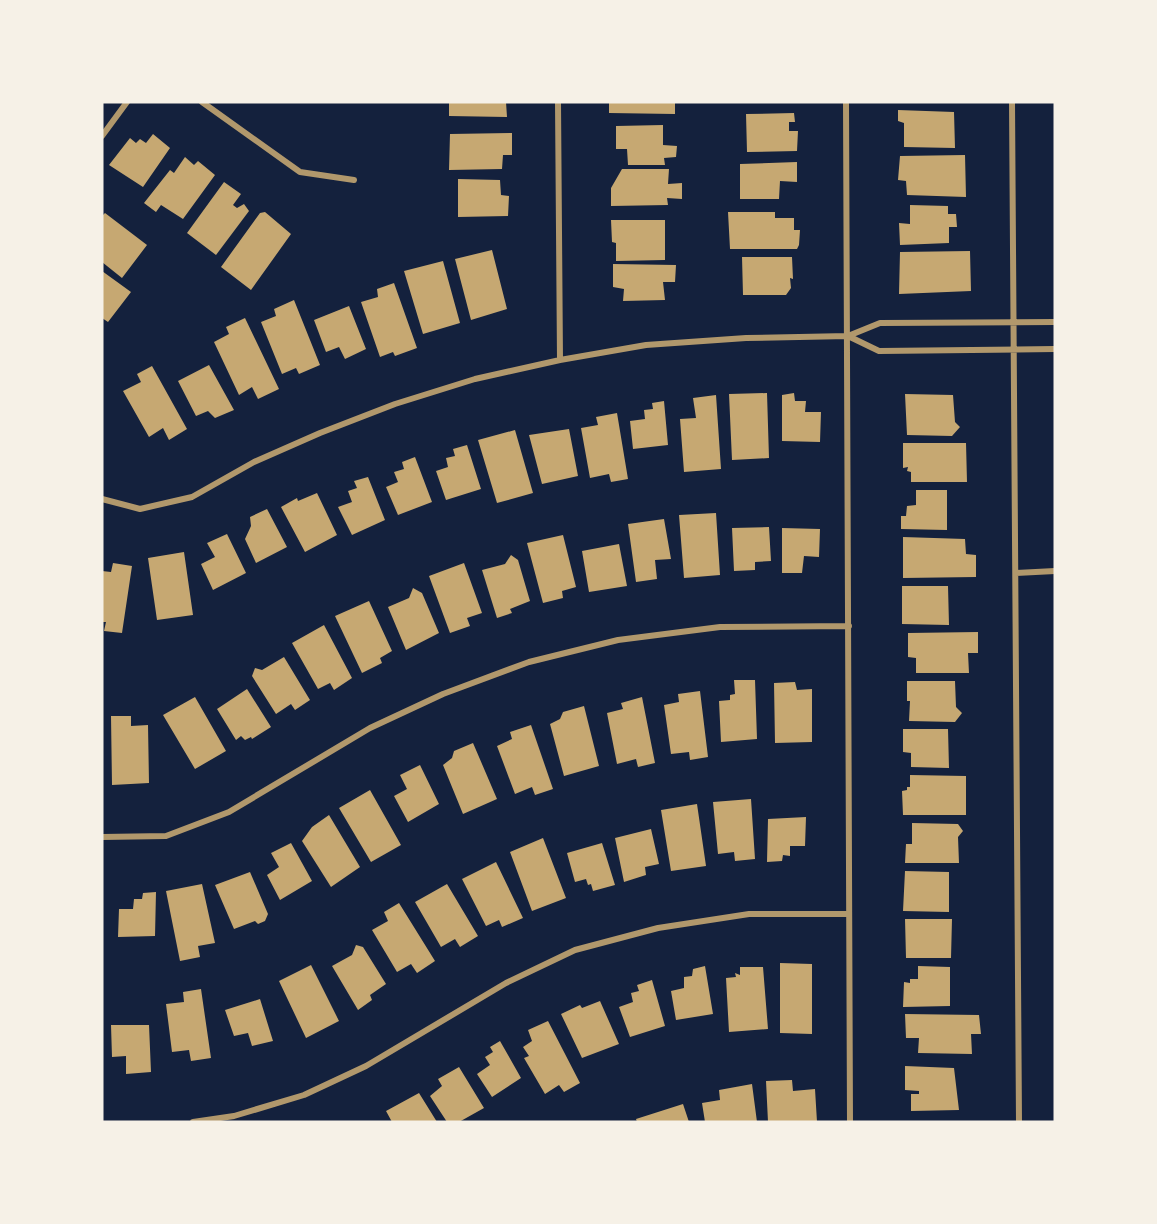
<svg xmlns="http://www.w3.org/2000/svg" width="1157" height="1224" viewBox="0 0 1157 1224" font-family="'PT Sans Narrow',sans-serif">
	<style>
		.building { fill: #c6a872 }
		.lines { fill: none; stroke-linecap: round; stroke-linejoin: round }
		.minor { stroke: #b1986c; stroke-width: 6 }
	</style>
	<rect width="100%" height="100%" fill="#14213d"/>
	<!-- building -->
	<path class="building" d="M449,102h57l1,15 -58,-1z
		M609,102h66v12l-66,-1z
		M898,110l56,2 1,36 -51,-1v-24l-6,-2z
		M794,113l1,9h-6v9h9l-1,20 -50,1 -1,-38z
		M663,125v20l14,1 -1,11 -12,1 1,7h-37l-1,-16h-11v-23z
		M512,133v22h-9l-1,14 -53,1 1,-36z
		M153,134l17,14 -27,39 -34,-22 21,-27 6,5 4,-4 6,4z
		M965,155l1,42 -59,-2 -1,-14 -8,-1 2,-24z
		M185,157l9,8 4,-4 17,14 -32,44 -22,-14 -5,7 -12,-9 26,-33 4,3z
		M797,162v20l-17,-1 -1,18h-39v-35z
		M622,169h47l-1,15 14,-1v16l-15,-1 1,7 -57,1v-18z
		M458,179l42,1 1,15 8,1 -1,20 -50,1z
		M224,182l17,12 -8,11 4,3 7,-4 5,7 -33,44 -29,-22z
		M910,205l38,1v8h8l1,13h-8v16l-49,2 -1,-22 11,1z
		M265,212l26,22 -40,56 -30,-23 39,-54z
		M728,212h47v6h19v12h6l-1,15 -2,4h-67z
		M105,213l42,32 -25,33 -20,-16v-46z
		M611,220h54v40l-49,1v-18l-4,-1z
		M492,250l15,59 -36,11 -16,-61z
		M970,251l1,40 -72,3 1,-42z
		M742,257h50l1,22 -3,-1 1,10 -5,7h-43z
		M443,261l17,62 -37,11 -19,-63z
		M613,264l63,1 -1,17h-12l2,18 -42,1 1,-12 -11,-2z
		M102,271l29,21 -23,30 -6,-4z
		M394,283l23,65 -22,8 -2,-4 -13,5 -19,-55 17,-5 -1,-8z
		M294,300l26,65 -21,9 -3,-6 -14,6 -21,-52 15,-6 -2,-7z
		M349,306l17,43 -21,10 -6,-12 -13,5 -12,-32z
		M245,318l34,71 -21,10 -6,-12 -13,8 -25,-53 15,-8 -3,-7z
		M209,365l25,45 -19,8 -7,-7 -12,5 -18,-35z
		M152,366l35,63 -18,11 -6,-12 -14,9 -26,-46 18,-9 -4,-8z
		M767,393l2,65 -37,2 -3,-66z
		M794,393l1,8h11l-1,11h16l-1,30 -38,-1v-46z
		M905,394l48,1 2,27 5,5 -8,9 -45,-1z
		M716,395l5,74 -37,3 -4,-53 16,-1 -3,-20z
		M664,401l4,44 -35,4 -3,-28 15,-2 -1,-9 9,-1 -1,-6z
		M617,413l11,66 -17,3 -2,-8 -19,4 -9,-50 17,-3 -2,-8z
		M569,429l9,47 -36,8 -13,-49z
		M515,430l18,63 -36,10 -19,-63z
		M903,443h63l1,39h-56v-10l-4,-1 1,-4 -5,1z
		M467,445l14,44 -35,11 -10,-29 12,-4 -2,-9 9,-2 -2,-7z
		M415,457l17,45 -34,13 -12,-28 12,-5 -4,-10 10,-3 -2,-7z
		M368,477l17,43 -33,15 -14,-28 14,-5 -4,-11 9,-3 -3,-7z
		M916,490h31v40l-46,-1v-13h5l1,-10 9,-1z
		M317,493l20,42 -32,17 -24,-45 16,-9 1,3z
		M267,509l20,38 -31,16 -11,-24 6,-13 -1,-9z
		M716,513l4,62 -36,3 -5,-63z
		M664,519l7,40 -16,1 2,19 -21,3 -8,-58z
		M769,527l2,34 -16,1v8l-21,1 -2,-43z
		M782,528l38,1 -1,28 -15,-1 -2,17h-20z
		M227,534l19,39 -33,17 -12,-26 14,-7 -8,-14z
		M563,535l13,52 -14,4 1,7 -20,5 -16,-60z
		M903,537l62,2 1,15 10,1v22l-73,1z
		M619,544l8,42 -38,6 -7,-41z
		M184,552l9,63 -36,5 -9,-62z
		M511,555l7,5 12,41 -20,8 2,4 -15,5 -15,-48 23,-6z
		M113,563l19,3 -10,67 -18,-2 2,-9h-4v-51l9,1z
		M464,563l18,50 -15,5 3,8 -20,7 -21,-57z
		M902,586h46l1,39 -47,-1z
		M413,588l9,5 17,40 -33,17 -18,-43 21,-9z
		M369,601l23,50 -12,7 2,5 -20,10 -27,-57z
		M324,625l28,53 -18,12 -4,-7 -12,6 -26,-46z
		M978,632v21h-10l1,20h-53v-15l-8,-1v-24z
		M284,657l26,43 -15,10 -4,-6 -15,10 -24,-38 3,-8 7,2z
		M734,680h21l2,59 -36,3 -2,-41 11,-1v-5l5,-1z
		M907,681h48l1,26 6,6 -7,9 -46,-1 1,-20h-3z
		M795,682l2,8 15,-1v53l-37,1 -1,-60z
		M247,689l24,38 -19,12 -1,-2 -6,3 -4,-4 -5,4 -19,-31z
		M700,691l8,66 -18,3 -1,-8 -18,2 -7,-49 15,-3 -1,-8z
		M195,697l31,54 -31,18 -32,-54z
		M642,697l13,66 -17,4 -2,-8 -19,5 -10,-51 16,-4 -2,-6z
		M584,706l15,60 -35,10 -14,-52 10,-5 3,-7z
		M111,716h20v10l17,-1 1,58 -37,2z
		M531,725l22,64 -18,6 -3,-8 -17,7 -18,-48 15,-7 -2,-7z
		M903,729h45l1,39 -38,-1v-14l-8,-1z
		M473,743l24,56 -34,15 -20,-49 9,-7 2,-7z
		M420,765l19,39 -31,18 -14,-26 13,-7 -7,-14z
		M910,775l56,1v39h-63l-1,-24 5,-1v-3h3z
		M370,790l31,55 -30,17 -32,-54z
		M751,799l4,60 -20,2 -1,-9 -16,2 -5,-52z
		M697,804l9,62 -35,5 -10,-61z
		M329,815l31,52 -29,20 -29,-46 10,-14z
		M806,817l-1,29h-15v10l-7,-1 -1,6 -15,1 1,-43z
		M912,823l46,1 5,7 -5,6 1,26h-54l1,-19h6z
		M651,829l8,35 -14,3 1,8 -22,7 -9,-44z
		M543,838l23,60 -34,13 -22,-59z
		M291,843l21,38 -32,19 -13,-25 12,-8 -8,-14z
		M602,843l13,42 -22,6 -2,-7 -3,1 -2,-6 -11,3 -8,-29z
		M496,862l27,56 -21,9 -3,-7 -13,6 -24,-47z
		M905,871l44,1v40l-46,-1z
		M250,872l18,42 -3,7 -7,3 -3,-3 -21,8 -19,-44z
		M202,884l13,59 -17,3 2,11 -20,4 -14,-70z
		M447,884l31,52 -18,11 -5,-8 -14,8 -26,-45z
		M156,892l-1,44 -37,1 1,-28h14l1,-10h8l1,-6z
		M399,903l36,58 -18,12 -6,-9 -14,8 -25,-42 16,-9 -4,-9z
		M905,919h47l-1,39h-45z
		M356,945l7,2 23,37 -16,11 2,5 -14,10 -26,-44 20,-11z
		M780,963l32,1v70l-32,-1z
		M311,965l28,56 -33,17 -27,-57z
		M705,966l8,48 -37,6 -5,-29 13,-3v-11l8,-1 1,-7z
		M918,966l32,1v39l-47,1 1,-25 6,1v-4h8z
		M740,967h23l5,62 -39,3 -3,-54 10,-1 -1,-4 5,2z
		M652,980l13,46 -35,11 -11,-30 14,-5 -2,-9 8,-2 -2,-6z
		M201,989l10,69 -20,3 -2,-11 -17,2 -6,-48 18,-2 -1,-10z
		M260,999l13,42 -21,5 -4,-13 -14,3 -9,-26z
		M600,1001l19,43 -37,14 -21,-44 19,-9 2,3z
		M905,1014l74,1 2,19h-10l1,20 -54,-1 1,-15h-13z
		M548,1021l32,62 -16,9 -5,-7 -14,9 -21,-36 5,-2 -6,-9 9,-6 -4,-11z
		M111,1025h38l2,47 -25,2v-18l-14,1z
		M500,1041l21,37 -29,19 -15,-23 13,-9 -5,-8 8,-5 -3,-5z
		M905,1066l49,2 5,42 -48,1v-17h8v-3l-14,-1z
		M459,1067l25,41 -25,14h-12l-17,-26 12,-10 -4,-7z
		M792,1080l1,11 22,-2 2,33h-49l-2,-41z
		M752,1084l5,38h-52l-3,-19 18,-3 -1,-10z
		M419,1093l18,29h-45l-6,-11z
		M683,1104l6,18h-52l-1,-3z"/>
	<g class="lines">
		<!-- minor -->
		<path class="minor" d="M202,102l98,70 54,8
			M558,102l2,258
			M846,102l4,1020
			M1012,102l7,1020
			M102,136l25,-34
			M1055,322l-175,1 -32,13 31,15 176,-2
			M102,499l38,10 52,-12 62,-35 66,-29 75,-29 80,-25 85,-19 86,-15 100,-7 102,-2
			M1016,573l39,-2
			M102,837l64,-1 63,-24 141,-84 73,-34 86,-32 89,-22 102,-13 129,-1
			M193,1122l41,-6 70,-21 62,-29 140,-83 69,-33 83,-22 91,-14h100"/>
	</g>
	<!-- border -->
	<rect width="1157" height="1224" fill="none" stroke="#f6f1e7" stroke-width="207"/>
</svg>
